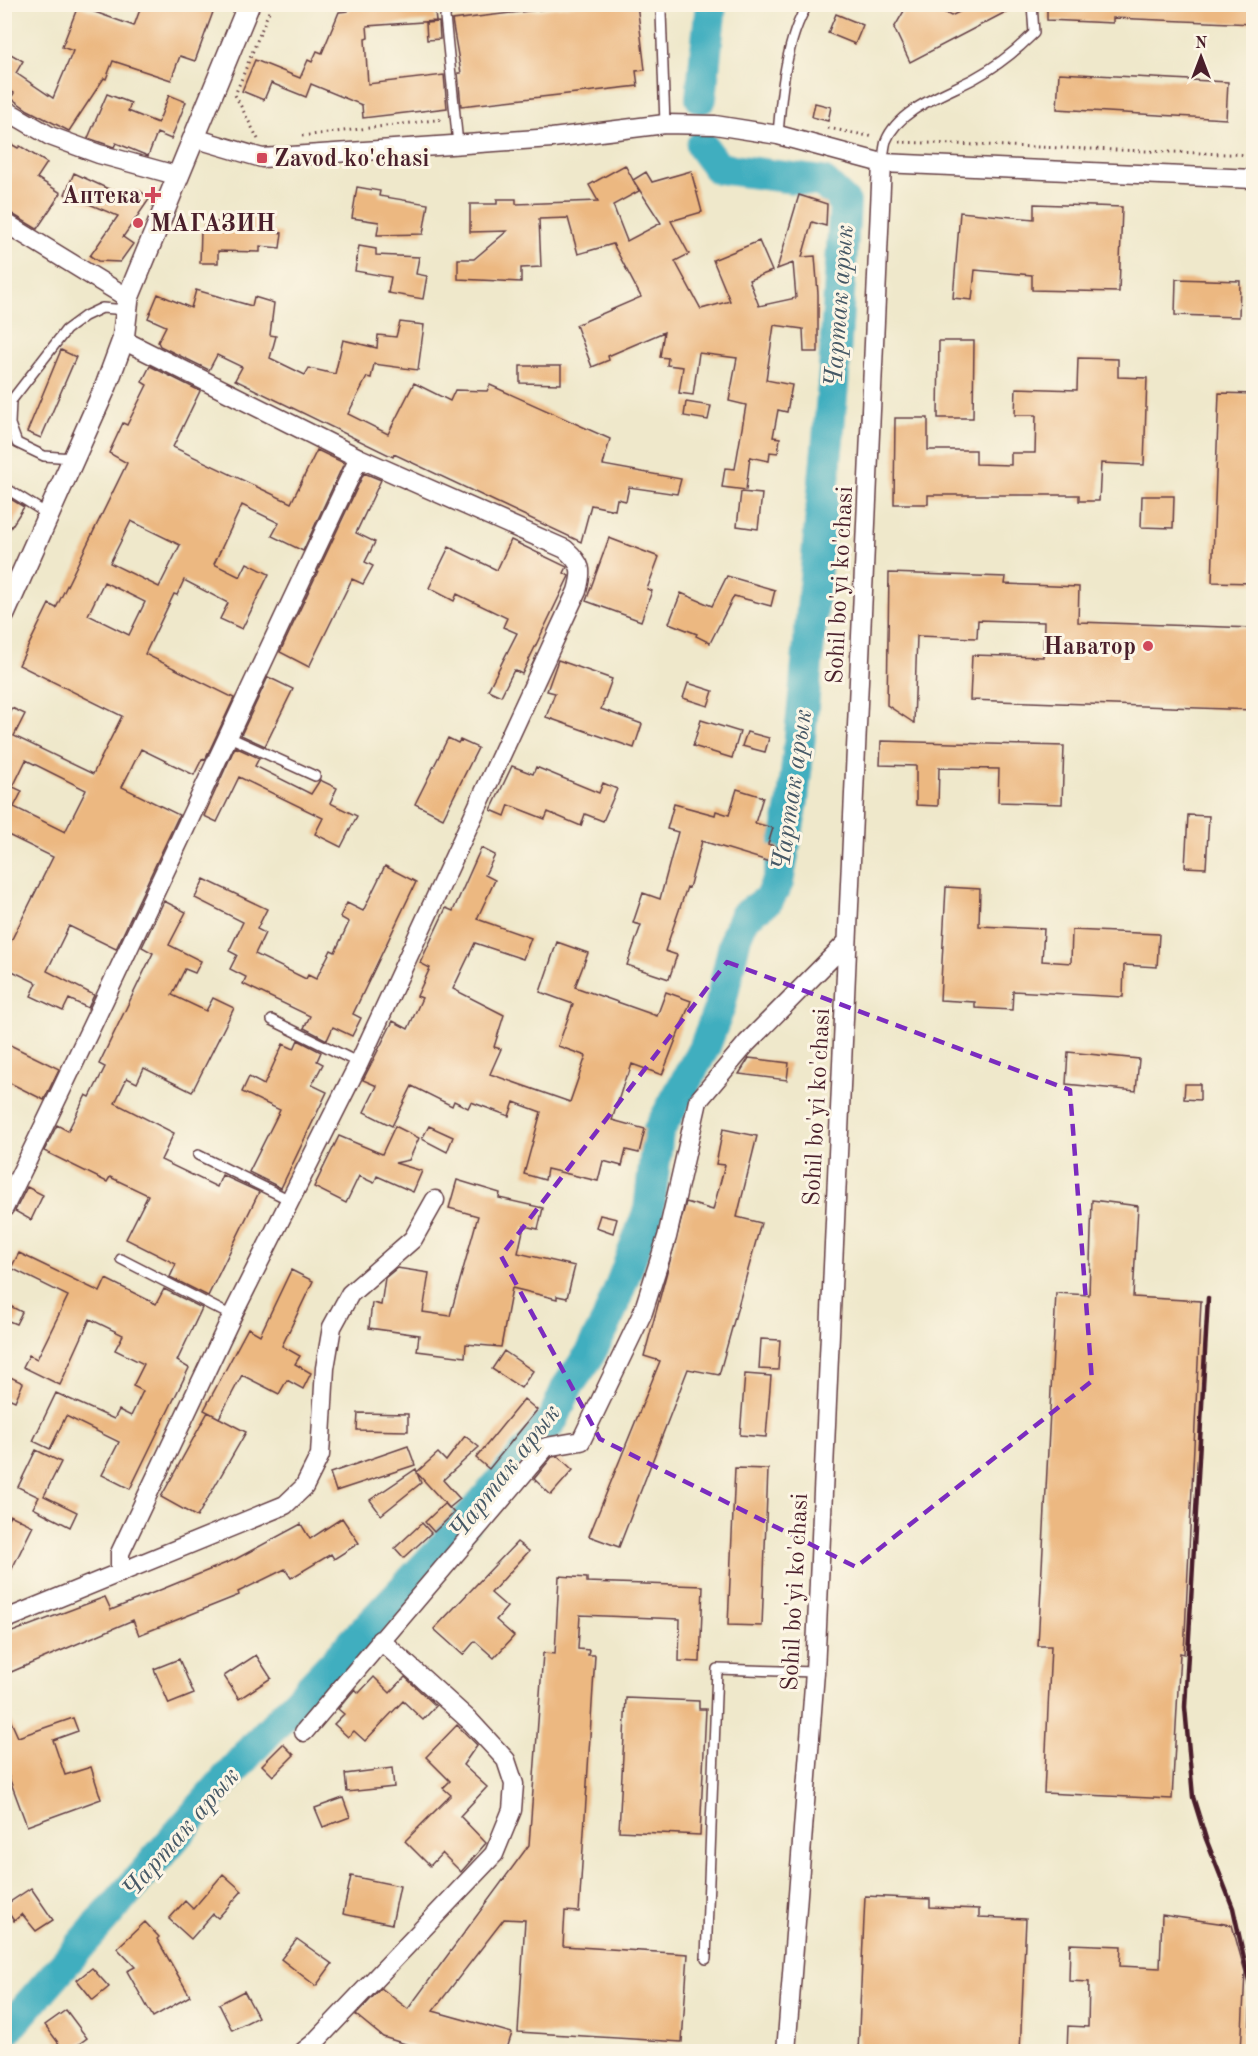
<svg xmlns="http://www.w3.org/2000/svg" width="1258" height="2056" viewBox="0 0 1258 2056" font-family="'Old Standard TT',serif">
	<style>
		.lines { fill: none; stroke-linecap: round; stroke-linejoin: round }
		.river { stroke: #41aebf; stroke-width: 32 }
		.building { fill: #ecb881; fill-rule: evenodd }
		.service-casing { stroke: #633d43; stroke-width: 12 }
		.minor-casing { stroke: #633d43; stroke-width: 21 }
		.tertiary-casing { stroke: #633d43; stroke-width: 24 }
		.path { stroke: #633d43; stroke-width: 3; stroke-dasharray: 1.5 4.5; stroke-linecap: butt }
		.service { stroke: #fff; stroke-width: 9 }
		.minor { stroke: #fff; stroke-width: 18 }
		.tertiary { stroke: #fff; stroke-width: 21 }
		.rail { stroke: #4a1f2b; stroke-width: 4.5 }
		.marked { fill: none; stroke: #7b2cbf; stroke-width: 4.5; stroke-dasharray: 12 8; stroke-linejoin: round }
		.poi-dot { fill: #d1495b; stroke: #fcf5e5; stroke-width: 2 }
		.labels { text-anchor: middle; stroke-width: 6; stroke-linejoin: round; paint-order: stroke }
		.poi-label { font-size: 24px; font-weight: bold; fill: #4a1f2b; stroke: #fcf5e5; text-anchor: start }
		.street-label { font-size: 24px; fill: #4a1f2b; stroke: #fcf5e5 }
		.water-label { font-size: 26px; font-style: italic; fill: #465866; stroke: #fcf5e5 }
	</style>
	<rect width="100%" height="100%" fill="#fcf5e5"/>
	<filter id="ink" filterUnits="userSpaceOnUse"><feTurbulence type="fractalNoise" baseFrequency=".0167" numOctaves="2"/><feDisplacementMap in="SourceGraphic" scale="12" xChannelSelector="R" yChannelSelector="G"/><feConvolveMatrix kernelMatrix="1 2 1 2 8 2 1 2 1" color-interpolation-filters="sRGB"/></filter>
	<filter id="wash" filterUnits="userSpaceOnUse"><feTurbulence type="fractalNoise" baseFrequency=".008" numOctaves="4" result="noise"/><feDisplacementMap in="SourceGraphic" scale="24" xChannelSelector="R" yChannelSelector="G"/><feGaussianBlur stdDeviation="1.35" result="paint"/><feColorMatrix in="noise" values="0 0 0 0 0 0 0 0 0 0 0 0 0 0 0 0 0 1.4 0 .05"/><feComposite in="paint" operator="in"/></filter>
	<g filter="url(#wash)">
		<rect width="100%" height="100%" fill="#efe8cb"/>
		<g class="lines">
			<!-- river -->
			<path class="river" d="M701,98l10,-94
				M4,2033l248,-284 193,-204 93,-106 16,-22 13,-30 20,-28 20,-38 42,-111 9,-78 47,-86 15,-40 16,-70 8,-19 24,-17 10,-18 15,-82 9,-83 31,-332 12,-182 -22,-21 -105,-14 -16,-22"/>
		</g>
		<g id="blocks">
			<!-- building -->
			<path class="building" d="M142,4h74l-21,57 -15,-5 -9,24 -58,-19 -7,18 -2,-1 -35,53 -41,-21 -17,-12 3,-5 -7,-4 -3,3v-42l19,11 -7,12 37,25 20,-47 -11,-4 16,-41 56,20z
				M351,4h83l2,17 -69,5 1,12 -3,1 3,45 76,-9 3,33 -84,10 -1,-13 -51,-21 -5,13 -35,-14 -7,17 -22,-9 13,-31 45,18 8,-18 4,2 5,-11 5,2 17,-41 9,-1z
				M588,4h49l8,66 -9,1 2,15 -177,20 -3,-33h3l-9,-53z
				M908,4h20l23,12 25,-12h45l-111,58 -16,-34z
				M1047,4h207v20l-141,-6v5l-66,-3z
				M836,14l27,11 -8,19 -27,-11z
				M439,22l1,17 -13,1 -1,-17z
				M1059,73l169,9 -2,37 -169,-10z
				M107,94l24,9 -3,8 30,12 11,-28 17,7 -15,37 -14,-6 -9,23 -32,-13 -2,4 -26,-9z
				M815,103l16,4 -3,14 -16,-4z
				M4,140l14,8 2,-2 27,17 -10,15 24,15 -24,36 -33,-20z
				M625,165l14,26 -26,14 14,36 34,-18 -28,-43 13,-8 6,10 39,-11 11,41 -31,9 18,33 -14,7 26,48 29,-8 -17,-41 46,-19 13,30 -23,9 10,26 37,-8 -3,-35 -16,6 22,-74 28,9 -1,22 -14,-4 -10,35 13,-1 3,38v58h-14l-1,-23 -29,-4 -8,55 26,5 -5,27 -9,-2 -5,27 7,1 -2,15 -8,-1 -1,9 -19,-4 -4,33 -24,-3 3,-19 10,1 11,-64 -17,-4 8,-43 -38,-5 -6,42 -14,-2 4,-26 -16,-2 1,-7 -8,-1 4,-25 -56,24 1,4 -17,7 -16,-42 65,-28 -28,-53 -35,10 -10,-36 -29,1 2,48 -20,1v14l-63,-3v-20h16l33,-28 -37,1v-28h27v-5h19v5l82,-3 -9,-16z
				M74,173l56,26 7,-10 13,9 -27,39 10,7 -13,18 -22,-1 -8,-5 28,-40 -53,-22z
				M357,187l23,4 -1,5 49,8 -5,30 -46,1 2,-13 -27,-4z
				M1034,204l88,3 -3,85 -87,-2v-15l-57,-5 -3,30 -19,-2 7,-86 74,7z
				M242,215l30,1 -3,15 13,2 -2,15 -20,-2v6l-42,-1v12h-18l1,-33h3l1,-8h37z
				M359,246l17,3v6l43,2 -3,17 11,2 -4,23 -35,-6 3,-16 -36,-6z
				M1176,279l64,2 -1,36 -64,-2z
				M196,290l56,16 2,-9 20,6 -4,32 6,1 -6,22 35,17 4,-7 26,6 8,-34 34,8 1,-13 18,2 4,-15 24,3 -6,45 -44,-6 -3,14 -4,-1 -19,37 40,20 26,-51 36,18 5,-11 32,1 3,-6 120,54 -7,26 78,14 -4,15 -48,-7 -3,14 -9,-2 -2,11 -24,-5 -10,37 -187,-88 -1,3 -158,-77 7,-13 -25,-12 -8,15 -49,-24 -2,-4 8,-16 -18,-8 10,-24 33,14z
				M939,341h35l-1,77h-35z
				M61,350l15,7 -35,81 -14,-6z
				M1078,358l40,1v18l29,1 -3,87 -43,-2 -2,38h-20v-6h-151v9h-34l1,-86h33v32h48v14l35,1v-12h24l1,-38h-21l1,-27 61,2z
				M150,366l50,25 -27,56 118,56 26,-53 27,13 -41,88 -31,-15 7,-13 -37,-18 -28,59 26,13 7,-14 22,11 -27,55 -22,-10 8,-16 -44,-23 -7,15 -3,-1 -29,60 89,44 -29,62 -3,-1 -8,16 -53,-26 -19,38 57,28 -63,134 -47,-23 -22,45 47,24 -6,13 -19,-9 -6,12 -32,-15 6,-13 -33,-16v-12l49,-98 -49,-24v-110l8,-15 13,6 -11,22 79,38 29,-58 -103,-51 30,-61 7,4 71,-145 -18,-10 14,-30 4,2 20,-40 -5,-3zM131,521l49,24 -21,42 -49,-24zM104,582l41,20 -16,33 -41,-20zM26,760l60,30 -21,42 -51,-25 8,-16 -9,-4z
				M520,366h41v18l-41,-1z
				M1219,393l35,1v189l-42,-1z
				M686,402l25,4 -3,14 -24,-4z
				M364,473l17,7 -25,53 19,9 -10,20 8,4 -10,18 -11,-5 -43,88 -29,-15z
				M741,492l21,2 -4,35 -21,-3z
				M4,495l20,12 -20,31z
				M1142,496h32l-1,32 -32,-1z
				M609,538l50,19 -12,32 5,2 -11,30 -55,-20z
				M511,540l56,27 -3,6 5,3 -47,98 -8,-4 -13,26 -13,-6 29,-57 -14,-6 4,-9 -50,-24 -3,7 -25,-13 20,-41 48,23z
				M889,573l117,4 -1,7 74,3 -1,35 176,6v82l-284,-10 2,-45 71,2 1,-35 -66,-2 -1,18 -60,-2 -3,87 -27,-18z
				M727,576l48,14 -4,16 -37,-10 -24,47 -14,-7 1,-2 -28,-11 12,-30 31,13z
				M558,660l54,19 -11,30 41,15 -8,24 -88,-31 9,-24 -8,-2z
				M268,677l25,12 -28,57 -24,-11z
				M688,683l25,8 -5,15 -25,-8z
				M701,720l39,12 -8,26 -39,-12z
				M747,732l22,6 -4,14 -23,-6z
				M448,738l10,5 2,-3 18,8 -35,70 -28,-14z
				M881,741l183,5 -2,58 -64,-2 1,-33 -60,-1 -1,38 -22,-1v-39l-36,-1z
				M235,747l24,11 -4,8 56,28 9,-14 17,8 -7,15 27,13 -16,31 -26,-13 8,-16 -84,-41 -22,45 -13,-6z
				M512,766l21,8 3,-7 63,26 4,-10 14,6 -14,32 -18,-7 -4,12 -33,-14 -3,7 -36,-14 -4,11 -14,-6z
				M737,789l26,8 -8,26 18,5 -5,16 11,4 -5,15 -72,-22 -13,47 -2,-1 -22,64 12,4 -8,24 -42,-14 14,-40 -8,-2 10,-30 17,6 18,-67 -11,-3 7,-25 41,11 1,-4 13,4z
				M1188,815l21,1 -3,52 -21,-1z
				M481,848l14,7 -10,20 10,5 -18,39 54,19 -8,21 -48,-16 -22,46 51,26 -10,32 7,2 -11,25 80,28 16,-46 -28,-10 15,-42 -33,-12 17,-50 31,11 -13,34 82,29 9,-24 25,9 -29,74 -30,-11 -4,12h-2l-14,44 33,9 -6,24 -13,-3 -4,16 -19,-5 -5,20 -51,-12 -2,11 -21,-6 17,-62 -27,-10 -5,14 -38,-14 -3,6 -14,-7 -2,5 -40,-20 -20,40 -28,-14 13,-26 -14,-6 30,-59 15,8 14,-31 -5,-2 13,-28 -10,-5 26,-55 7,3z
				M385,866l31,16 -63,132 8,4 -9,18 -19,-9 -6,13 -23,-12 6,-12 -67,-32 3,-7 -16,-8 7,-14 -8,-4 14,-29 -48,-24 9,-19 63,30 -10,20 8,4 -10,21 51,25 2,-4 8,4 15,-29 4,2 14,-30 -9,-5 7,-14 16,8z
				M946,887l34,2 -1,37 65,3 -2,32 29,2 1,-33 87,4 -2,33 -33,-2 -1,32 -110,-6 -1,19 -37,-2v-6l-35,-2z
				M164,901l22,11 -17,33 32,16 -6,12 -10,-4 -13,26 34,16 7,-13 21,10 -42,84 -48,-24 -7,15 -10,-5 -12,25 59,30 -13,27 56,27 5,-12 37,17 -51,104 -38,-19 6,-13 -50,-25 22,-44 -38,-18 -3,5 -63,-31 13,-26 11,6 18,-36 4,2 15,-30 -6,-3 54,-111 -11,-6z
				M298,1040l23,12 -4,9 6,3 -11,21 15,7 -46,96 -32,-16 31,-62 -38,-18 7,-15 15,8 19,-41 11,5z
				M4,1042l55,27 -15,31 -40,-20z
				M1068,1052l71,7 -3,32 -70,-7z
				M749,1058l40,5 -2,17 -48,-6z
				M1185,1084h15v16l-16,-1z
				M395,1126l24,12 -10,22 -14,3 27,8 -9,21 -36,-16 -3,7 -15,-7 -13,27 -32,-16 25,-51 43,18z
				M429,1126l24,11 -6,15 -25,-13z
				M723,1129l34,7 -20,81 24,6 -42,152 -31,-6 -69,178 -30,-11 71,-175 -16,-5 42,-154 27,8 12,-45 -9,-1z
				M457,1180l43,13 -1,5 44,10 -5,21 -14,-3 -6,27 57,13 -8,32 -10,-2v3l-45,-11 -11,59 -35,-3 -1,13 -48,-6 2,-16 -50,-7 3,-25 9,2 4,-27 12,-10 32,5 -6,39 27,4 28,-100 -29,-8z
				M27,1187l16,8 -12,25 -16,-9z
				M1092,1200l46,6 -5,91 68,4 -17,353 -4,-1 -8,146 -128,-6 7,-147h-13l18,-353 33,2z
				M600,1215l17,4 -4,14 -17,-6z
				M19,1253l81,39 6,-13 50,25 8,-15 38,19 -25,53 12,7 -59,121 -28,-14 17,-33 -53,-26 -16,33 -17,-8 23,-48 58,26 5,-9 12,6 12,-25 -10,-5 11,-22 -29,-14 8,-15 -33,-16 -30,66 -37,-18 6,-12 8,4 31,-63 -57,-28z
				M291,1270l22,11 -31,65 18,10 -5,8 16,9 -8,16 -16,-9 -8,14 -37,-19 -23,43 -15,-8 44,-82 12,7z
				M4,1303l18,9 -6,12 -12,-5z
				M761,1339l19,1 -2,30 -19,-1z
				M504,1351l29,20 -12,17 -29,-19z
				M4,1374l19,9 -8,18 -11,-5z
				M745,1374l26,2 -5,61 -26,-2z
				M524,1399l13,11 -48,59 -13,-11z
				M208,1412l38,20 -49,85 -36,-20z
				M358,1413l50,1v17l-51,-1z
				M465,1436l14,11 -36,33 17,19 -11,9 -32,-35 4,10 -40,32 -11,-15 46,-31 1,3 21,-19 8,8z
				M408,1446l7,19 -79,26 -6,-18z
				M36,1450l25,12 -17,34 33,16 -7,15 -37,-19 6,-11 -21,-10z
				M558,1456l15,14 -22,25 -17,-16 18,-22z
				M735,1468l33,1 -6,157 -34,-1z
				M445,1503l9,10 -20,19 -9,-10z
				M10,1515l23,11 -29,59v-60z
				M342,1518l17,25 -25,16 -3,-5 -40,24 -6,-9 -47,23 1,3 -100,40 -6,-15 -129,55v-40l101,-38 6,13 125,-51 65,-35 9,15z
				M422,1523l9,10 -27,25 -9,-10z
				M517,1542l12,9 -38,42 16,14 -11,13 18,16 -20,22 -19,-17 -12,14 -29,-26z
				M559,1576l28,2v4l116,4 -3,76 -21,-1 1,-42 -100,-4 -2,34 11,1 -1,5h7l-1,17 -15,240 -14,-1 -2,35 125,8 -6,88 -164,-10 7,-112 -21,-1 -71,92 79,22 -6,19h-75l-48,-15 -27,-22 25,-27 27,21 121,-164 14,-192 12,1z
				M256,1655l15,23 -32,21 -15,-23z
				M179,1659l15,35 -25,10 -15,-35z
				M374,1677l16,16 15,-16 31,29 -13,14 -20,-19 -38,40 -11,-10 -6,6 -14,-13 10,-10 -6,-5 17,-20 4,4z
				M626,1698l73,3v8h7l-6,126 -81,-4z
				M4,1706l14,31 55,-19 5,13 -25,9 12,35 26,-8 10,32 -74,27 -23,-62z
				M457,1725l20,20 -14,20 24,22 -27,29 26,27 -25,29 -19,-19 -12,13 -25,-25 46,-46 -8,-7 7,-7 -24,-24z
				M283,1744l11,11 -21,21 -11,-11z
				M392,1768l2,19 -47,5 -2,-18z
				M343,1798l7,19 -27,10 -8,-19z
				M223,1874l19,17 -24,27 -5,-4 -22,25 -22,-20 16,-18 8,8z
				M351,1876l49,10 -8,38 -49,-10z
				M31,1888l22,32 -17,11 -14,-17 -8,7 -10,-15z
				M865,1896l65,3v8l49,2v8l47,2 -6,133h-162z
				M1162,1915l70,10 13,47 -4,80h-174l1,-26 20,1 1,-45 -20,-1 1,-37 51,2 -1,20 40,2z
				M145,1922l14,15 -2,2 33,57 -37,21 -26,-46 8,-4 -18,-19z
				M297,1939l35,25 -16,22 -35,-27z
				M92,1968l17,19 -16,13 -16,-20z
				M244,1991l14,26 -26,13 -13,-26z
				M66,2010l21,28 -19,14h-3l-20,-27z"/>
		</g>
	</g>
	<g filter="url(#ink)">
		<use href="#blocks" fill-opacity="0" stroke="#633d43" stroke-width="1.5"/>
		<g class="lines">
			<defs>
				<path id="service" d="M450,4l-4,6 -1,7 13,127
					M664,4l-3,8 4,112
					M778,135c3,-40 8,-97 30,-131
					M882,163c2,-7 2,-16 4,-22 13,-33 62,-48 89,-63 22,-12 42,-28 59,-45l-2,-29
					M72,458l-28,-2 -27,-13 -7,-19 1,-23 55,-71 19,-14 17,-8 25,2
					M4,487l45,28
					M227,736l88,40
					M272,1020l87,43
					M198,1155l92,45
					M121,1259l111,57
					M706,1959l11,-290 98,3"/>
				<path id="minor" d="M4,109l46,27 49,18 80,22
					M194,138l68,20 290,-20 113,-14 50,1 63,10 104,28 372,16
					M4,222l124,76
					M4,1208c122,-248 236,-500 355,-750
					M120,1573v-20l112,-237 127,-253 218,-472c6,-21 5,-27 -12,-42l-206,-91 -236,-118
					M4,1620l281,-115 19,-18 16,-32 5,-87 7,-41 18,-33 63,-55 22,-39
					M304,1732l242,-285 35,-6 62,-129 24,-75 31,-136 49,-58 100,-101
					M303,2052l10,-8 181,-190 18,-44 2,-26 -8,-24 -36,-39 -90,-81
					M786,2052l29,-380 67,-1509"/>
				<path id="tertiary" d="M4,614l102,-228 17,-46 5,-42 121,-294"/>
			</defs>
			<!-- service casing -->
			<use href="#service" class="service-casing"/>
			<!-- minor casing -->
			<use href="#minor" class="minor-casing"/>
			<!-- tertiary casing -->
			<use href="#tertiary" class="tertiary-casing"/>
			<!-- path -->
			<path class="path" d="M828,128l46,9
				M302,136l142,-17
				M258,139l-23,-44 37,-91
				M899,142l355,13"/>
			<!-- service -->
			<use href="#service" class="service"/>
			<!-- minor -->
			<use href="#minor" class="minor"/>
			<!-- tertiary -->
			<use href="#tertiary" class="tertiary"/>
			<!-- rail -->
			<path class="rail" d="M1254,1086l-4,179 4,51
				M1208,1298l-23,409 8,90 13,42 27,69 19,86
				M1250,2052l3,-66"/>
		</g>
	</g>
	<!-- marked area -->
	<path class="marked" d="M727,962l343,128 22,291 -236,186 -256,-128 -99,-183z"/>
	<!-- markers -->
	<g class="poi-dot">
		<rect x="256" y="152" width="12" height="12" rx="3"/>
		<path d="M150 186h6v6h6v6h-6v6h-6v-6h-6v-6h6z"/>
		<circle cx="138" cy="223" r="6"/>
		<circle cx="1148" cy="646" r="6"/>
	</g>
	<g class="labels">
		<!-- poi labels -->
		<g class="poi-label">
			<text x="274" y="166">Zavod ko'chasi</text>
			<text x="141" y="203" text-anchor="end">Аптека</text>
			<text x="150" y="231">МАГАЗИН</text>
			<text x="1136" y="654" text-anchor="end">Наватор</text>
		</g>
		<!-- street labels -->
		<g class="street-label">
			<text transform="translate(839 585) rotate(-87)" y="8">Sohil bo'yi ko'chasi</text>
			<text transform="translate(816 1107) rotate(-87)" y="8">Sohil bo'yi ko'chasi</text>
			<text transform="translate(794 1592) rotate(-87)" y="8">Sohil bo'yi ko'chasi</text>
		</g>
		<!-- water labels -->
		<g class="water-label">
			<text transform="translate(838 306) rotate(-86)" y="9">Чартак арык</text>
			<text transform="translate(791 790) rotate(-82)" y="9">Чартак арык</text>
			<text transform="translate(504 1471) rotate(-52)" y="9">Чартак арык</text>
			<text transform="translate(180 1832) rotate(-49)" y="9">Чартак арык</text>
		</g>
	</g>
	<!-- margin -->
	<rect width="1258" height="2056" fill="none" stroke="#fcf5e5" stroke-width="24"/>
	<!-- north arrow -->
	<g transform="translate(1201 57)" stroke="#fcf5e5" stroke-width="4.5" paint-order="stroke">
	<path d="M0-4.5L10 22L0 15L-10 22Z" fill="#4a1f2b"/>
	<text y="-9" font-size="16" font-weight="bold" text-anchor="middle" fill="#4a1f2b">N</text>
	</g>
</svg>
